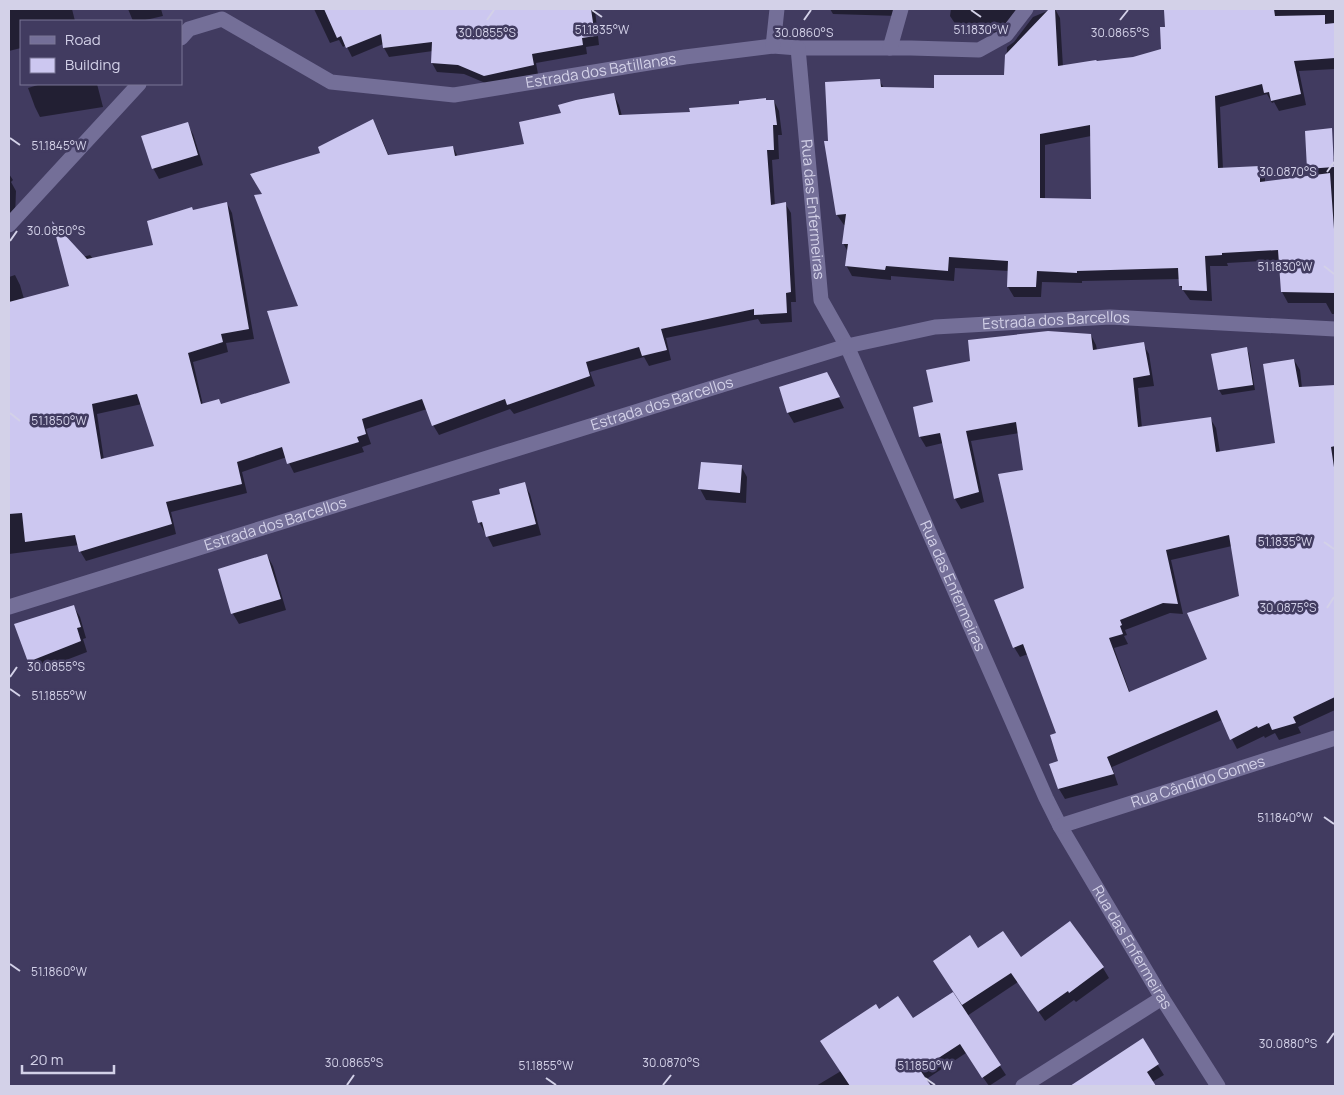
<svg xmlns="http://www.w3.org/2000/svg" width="1344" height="1095" viewBox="0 0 1344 1095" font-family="Manrope,sans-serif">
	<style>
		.shadow { fill: #0007; fill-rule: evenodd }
		.building { fill: #ccc7f0; fill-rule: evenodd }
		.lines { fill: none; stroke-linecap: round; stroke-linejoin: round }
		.minor { stroke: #746f98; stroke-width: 15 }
		.ticks { fill: none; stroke: #d3d1e8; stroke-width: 2 }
		.labels { text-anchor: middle; stroke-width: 5; stroke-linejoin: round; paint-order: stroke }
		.street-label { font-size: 15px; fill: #d3d1e8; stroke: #413b60 }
		.ticks-label { font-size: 12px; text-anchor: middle; fill: #d3d1e8; stroke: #413b60; stroke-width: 5; stroke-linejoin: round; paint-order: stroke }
	</style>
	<rect width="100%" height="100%" fill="#413b60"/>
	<!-- shadow -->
	<path class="shadow" d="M9,9h63l3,12h-54v27l-12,3z
		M128,9h33l2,7 -22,5h-8z
		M314,9h105l-9,5 33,-5h159l-7,1 4,35 -13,2 1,7 -51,9 2,11 -48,11 -26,-11 -27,-2 -5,-9 1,-12 -44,6 -5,-9 -1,-4 -31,13 -6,-12 -3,2 -4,-7 -9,3z
		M830,9h72l-4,7 -65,-2z
		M951,9h69l-13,26 -51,-10 -6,-9z
		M1052,9h3l5,9 3,49 70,-9 29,-8 5,-22 -2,-19h170v60l-36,2 7,34 -27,6 -5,-9 -2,1 -5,-9 -47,13 3,62 36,-2 6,11v4l44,-5 -1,-19 24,-2 3,4v154h-3l-6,-11h-38l-6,-11 -2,-32 -53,3 1,3h-18l2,35 -22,-1 -10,-14v-7l-98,2v2l-40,-1 -1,15h-27l-6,-10 1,-16 -54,-3 -1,13 -63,-5v4l-39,-4 -6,-11 2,-13 -5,-9 3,-18h-2l-7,-10 -8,-73 50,-62 5,8 51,1 71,-13 1,-29 7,-5 19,-25zM1091,136l1,65 -47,-1v-55z
		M41,84h56l6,23 -63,10 -5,-10 -7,-19z
		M614,95l5,10 3,11 69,-3 83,-12 5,10 3,24h-4l1,24 -7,1 3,46 10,-3 6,10 5,89h-5l1,20 -31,2 -3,-5 -92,19 5,22 -22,6 -5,-9 -54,15 5,14 -81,28 -4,-5 -71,26 -6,-10 -6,-16 -61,20 5,15 -9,3 2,5 -70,21 -5,-10 -2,-6 -45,15 5,21 -76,19 5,22 -90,27 -6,-10 -1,-6 -70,9v-277l6,-2 5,10 4,14 46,-12 -6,-25 26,-7 3,4 61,-13 40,-34 33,-9 5,10 22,126 -28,4 2,9 -35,10 10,43h18l70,-21 9,-77 -36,-113 57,-40 52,-34 5,10 11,26 64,-9 5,10 67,-12 38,-31zM142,404l14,43 -52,13 -7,-46z
		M187,124l6,10 10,31 -44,14 -6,-11z
		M9,174l4,6 -2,2 5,9 -1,26 -6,2z
		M1091,335l5,10 1,5 46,-6 6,10 5,32 -16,2 4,40 68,-10 6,10 4,24 56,-8 18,-84 6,10 2,18 33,-2v251l-20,9 20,43v21l-37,17 3,6 -22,7 -4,-7 -10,5 -1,-2 -27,13 -15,-29 -110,47 6,18 -53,14 -6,-10 -1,-55 -30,-80 -8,3 -6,-10 11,-58v-118l-6,-38 -48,8 13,61 -23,7 -6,-10 -12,-56 -17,4 -6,-10 15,-34zM1232,546l8,51 -31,62 -79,34 -16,-45 14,-4 -4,-8 3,-1 -2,-5 45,-17 13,1 -12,-54z
		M1247,349l2,5 6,36 -33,5 -3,-5 -6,-35z
		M832,384l12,24 -50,15 -6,-10z
		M741,466l6,11 -1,26 -40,-3 -6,-11z
		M524,484l6,10 11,41 -48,12 -7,-14h-1l-6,-11 22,-28z
		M267,555l6,11 13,44 -47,14 -6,-10 -14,-45z
		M74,607l6,10 6,21 -3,1 4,13 -52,20 -6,-10 -13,-38z
		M1070,922l33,46 6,10 -33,24 -2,-2 -29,21 -27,-39 -51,34 39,59 -17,11 -23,-33 -41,27 4,6h-113l25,-15 37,-61 34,10 46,-18 2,-2 18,-51 43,10z
		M1142,1040l22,35 -12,7 2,4h-81z"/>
	<!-- building -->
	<path class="building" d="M324,9h267l4,27 -13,2 1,7 -51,9 2,11 -50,11 -26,-11 -27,-2 1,-21 -49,6 -2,-14 -35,14 -5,-12 -4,2z
		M1049,9h6l3,57 38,-6 1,1 36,-4 28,-8 -1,-22h5l-1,-17 26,-1h84l1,7 50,-1v9l10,-1v35l-41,3 7,33 -30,7 -2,-9 -5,1 -2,-9 -47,12 3,72 42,-2v16l70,-9 5,70v50l-54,-1 -3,-42 -56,3v2l-17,1 2,35 -25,-1v-4h-3l-1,-18 -101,3v2l-40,-2 -1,16h-29l1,-26 -59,-4 -1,14 -62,-5 -1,4 -40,-4 3,-22h-6l4,-30 -10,1 -12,-74h4l-3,-59 55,-3 1,8 53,1v-13h70l1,-20zM1090,125l1,74 -51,-1v-64z
		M614,93l5,22 71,-3 -1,-4 50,-4v-3l27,-3v2h8l3,25h-4l1,25h-7l4,55 15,-3 5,90 -5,1 1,20 -33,2v-6l-93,20 6,21 -25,6 -3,-9 -53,15 4,14 -83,29 -2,-6 -73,27 -10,-27 -60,20 4,15 -9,3 2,5 -72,22 -5,-17 -45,15 5,22 -76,18 6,22 -57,17 -36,11 -4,-17 -50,7 -3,-29 -13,1v-212l60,-16 -17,-65 35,38 66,-14 -6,-24 45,-14 1,3 34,-8 22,127 -28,5 2,8 -35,11 13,51 18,-5 2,5 69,-21 -23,-72 31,-5 -44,-111 8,-1 -12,-20 70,-21 -2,-6 55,-28 15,36 65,-9 2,10 69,-12 -5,-22 42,-9 -3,-8 18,-5zM137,394l17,52 -53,13 -9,-55z
		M188,122l10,33 -46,14 -11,-33z
		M1332,128l2,39 -27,2 -2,-38z
		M1048,331l43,3 2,16 51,-8 6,33 -17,3 5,49 73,-10 5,35 59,-9 -12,-79 31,-5 5,28 36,-2v61l-4,1 4,27v223l-42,20 3,6 -24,7 -3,-7 -11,5 -1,-2 -27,14 -13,-30 -110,47 7,17 -56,15 -9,-25 9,-3 -8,-26 6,-2 -33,-89 -10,4 -19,-48 30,-12 -26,-114 25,-4 -7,-48 -50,9 13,61 -25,7 -14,-66 -21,4 -6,-30 20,-5 -7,-32 44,-9 -2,-21zM1229,535l10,61 -52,17 20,46 -78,33 -20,-54 14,-4 -3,-8 2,-1 -2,-5 43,-17 15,1 -12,-54z
		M1247,347l6,38 -35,5 -7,-36z
		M827,372l13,25 -53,16 -8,-26z
		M701,462l41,3 -2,28 -42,-4z
		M525,482l11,42 -50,13 -4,-15 -4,1 -6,-22 28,-7 -1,-5z
		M267,554l14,45 -50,15 -13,-45z
		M74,605l7,22 -4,1 4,13 -53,21 -14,-38z
		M1070,921l34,46 -35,26 -1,-2 -30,21 -27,-39 -49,32 -29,-44 37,-26 8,13 25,-17 18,26z
		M953,992l48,73 -19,13 -22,-34 -40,26 11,16h-81l-30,-45 56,-37 3,5 19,-13 15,22z
		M1143,1038l16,26 -12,8 9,14h-86z"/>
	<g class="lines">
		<!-- minor -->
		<g class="minor">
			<path id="s1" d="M181,38l8,-9 33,-10 109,63 123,13 231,-38 88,-11 25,2h113l68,2 27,-15 20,-26"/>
			<path d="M773,46l4,-37"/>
			<path id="s2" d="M798,48l23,252 26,46 199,452 14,28 102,172 56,88"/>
			<path d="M890,48l11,-39"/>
			<path d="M9,225l130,-141"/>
			<path id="s3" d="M9,607l838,-261 88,-19 175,-10 225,12"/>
			<path id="s4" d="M1060,826l275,-88"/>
			<path d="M1023,1086l139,-88"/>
		</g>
	</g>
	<!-- ticks -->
	<path class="ticks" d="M592,10l10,7M971,10l10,7M487,20l7,-10M804,20l7,-10M1120,20l8,-10M10,138l10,7M1327,172l7,-10M10,241l7,-10M1324,266l10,8M10,413l10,8M1324,542l10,7M1327,608l7,-11M10,677l7,-10M10,689l10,7M1324,817l10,7M10,964l10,7M1327,1043l7,-10M546,1078l10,7M925,1078l10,7M347,1085l7,-10M663,1085l8,-10"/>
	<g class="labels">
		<!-- street labels -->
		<g class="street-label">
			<text dy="5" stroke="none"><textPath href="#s1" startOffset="445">Estrada dos Batillanas</textPath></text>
			<text dy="5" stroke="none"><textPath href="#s2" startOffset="162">Rua das Enfermeiras</textPath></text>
			<text dy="5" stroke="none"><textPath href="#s3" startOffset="1089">Estrada dos Barcellos</textPath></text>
			<text dy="5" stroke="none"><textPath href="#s3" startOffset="684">Estrada dos Barcellos</textPath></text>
			<text dy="5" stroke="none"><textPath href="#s3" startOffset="279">Estrada dos Barcellos</textPath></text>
			<text dy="5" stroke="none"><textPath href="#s2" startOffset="568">Rua das Enfermeiras</textPath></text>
			<text dy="5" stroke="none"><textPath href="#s4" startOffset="145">Rua Cândido Gomes</textPath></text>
			<text dy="5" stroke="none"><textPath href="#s2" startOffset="972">Rua das Enfermeiras</textPath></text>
		</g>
	</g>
	<g class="ticks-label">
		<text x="602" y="34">51.1835°W</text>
		<text x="981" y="34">51.1830°W</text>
		<text x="487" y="37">30.0855°S</text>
		<text x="804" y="37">30.0860°S</text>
		<text x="1120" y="37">30.0865°S</text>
		<text x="59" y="150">51.1845°W</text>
		<text x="1288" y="176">30.0870°S</text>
		<text x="56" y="235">30.0850°S</text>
		<text x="1285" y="271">51.1830°W</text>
		<text x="59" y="425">51.1850°W</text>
		<text x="1285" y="546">51.1835°W</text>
		<text x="1288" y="612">30.0875°S</text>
		<text x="56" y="671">30.0855°S</text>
		<text x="59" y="700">51.1855°W</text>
		<text x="1285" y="822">51.1840°W</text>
		<text x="59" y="976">51.1860°W</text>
		<text x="1288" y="1048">30.0880°S</text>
		<text x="354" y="1067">30.0865°S</text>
		<text x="671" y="1067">30.0870°S</text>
		<text x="546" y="1070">51.1855°W</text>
		<text x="925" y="1070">51.1850°W</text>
	</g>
	<!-- border -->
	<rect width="1344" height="1095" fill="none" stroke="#d3d1e8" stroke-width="20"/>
	<!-- legend -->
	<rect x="20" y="20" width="162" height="65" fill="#413b60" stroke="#7b7796"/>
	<rect x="30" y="36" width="25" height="8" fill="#746f98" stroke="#7b7796"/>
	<text x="65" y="45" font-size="15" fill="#d3d1e8">Road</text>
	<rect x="30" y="58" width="25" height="15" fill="#ccc7f0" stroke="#7b7796"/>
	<text x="65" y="70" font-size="15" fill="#d3d1e8">Building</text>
	<!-- scale -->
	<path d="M22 1065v8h92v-8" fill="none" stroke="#d3d1e8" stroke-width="2.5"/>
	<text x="30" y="1065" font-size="15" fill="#d3d1e8" stroke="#413b60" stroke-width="4" paint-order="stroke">20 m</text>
</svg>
